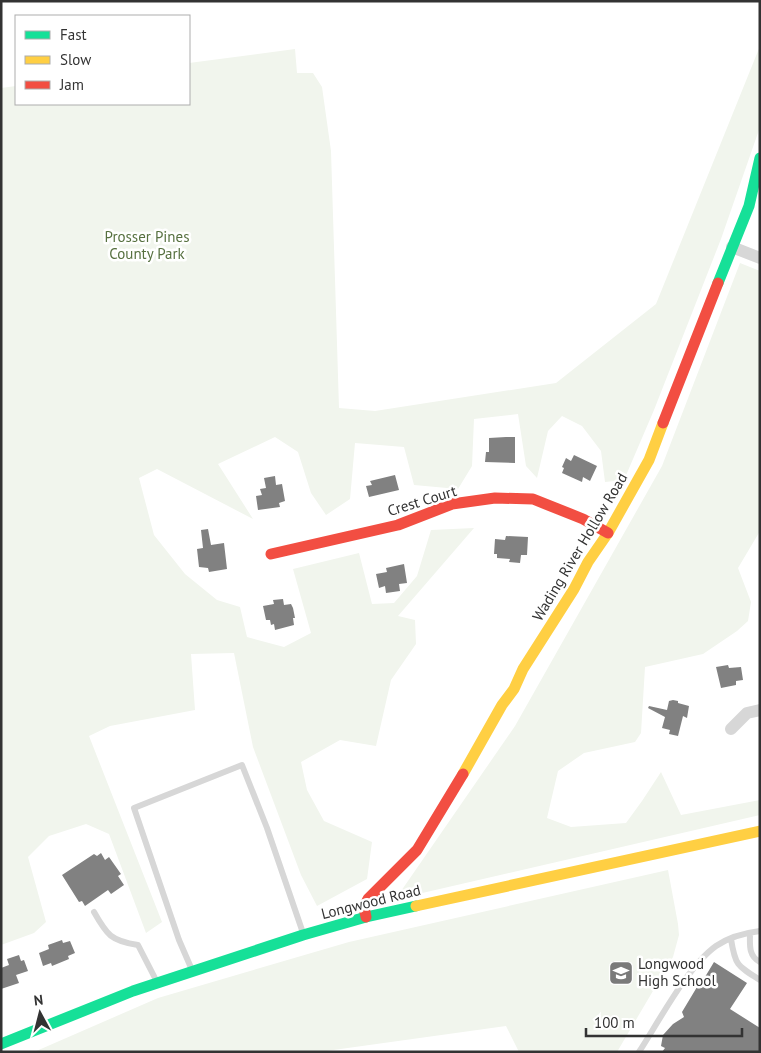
<svg xmlns="http://www.w3.org/2000/svg" width="761" height="1053" viewBox="0 0 761 1053" font-family="'PT Sans',sans-serif">
	<style>
		.green { fill: #f1f5ed }
		.building { fill: #818181 }
		.lines { fill: none; stroke-linecap: round; stroke-linejoin: round }
		.lane { stroke: #d7d7d7; stroke-width: 6 }
		.street { stroke: #d7d7d7; stroke-width: 12 }
		.fast { stroke: #16e098; stroke-width: 11 }
		.slow { stroke: #ffcf43; stroke-width: 11 }
		.jam { stroke: #f24e42; stroke-width: 11 }
		.labels { text-anchor: middle; stroke-width: 5; stroke-linejoin: round; paint-order: stroke }
		.park-label { font-size: 15px; fill: #56703f; stroke: #fff }
		.street-label { font-size: 15px; fill: #333; stroke: #fff }
		.poi-label { font-size: 15px; fill: #333; stroke: #fff; text-anchor: start }
	</style>
	<rect width="100%" height="100%" fill="#fff"/>
	<!-- green -->
	<path class="green" d="M760,46v81l-39,112 -67,171 -30,70 -19,2 -4,-31 -19,-25 -20,-10 -14,15 -11,47 -11,-12 -8,-52 -44,5 -2,47 -14,23 -44,-4 -10,-38 -49,-4 -5,56 -24,16 -15,-22 -13,-41 -23,-15 -57,27 35,55 -96,-50 -18,9 15,57 31,39 32,26 23,7 7,30 37,10 27,-14 -18,-64 66,-16 13,51 22,-1 23,-27 14,-46 43,-2 -76,88 17,4 1,24 -25,36 -15,66 -36,-6 -39,22 6,28 17,31 48,21 -5,37 -50,27 -16,-31 -48,-128 -19,-94 -43,1 4,56 -85,16 -21,10 73,186 -16,11 -37,-99 -23,-10 -37,12 -21,21 18,65 -12,11 -33,12v-857l15,-2v18h173v-41l106,-14 2,24h16l9,14 9,64 8,257 36,3 181,-28 100,-79z
		M740,263l20,8v260l-22,37 13,34 -3,19 -11,10 -34,23 -58,13 -4,66 -6,9 -51,11 -26,18 -11,47 24,9 55,-4 16,-22 19,-29 20,43 79,-15v15l-355,82 -6,-3 116,-168 147,-260z
		M668,870l10,54 1,11 -6,22 -56,95h-98l-13,-26 -187,26h-285l124,-54 191,-56z"/>
	<!-- building -->
	<path class="building" d="M506,437h9v26l-30,-1 1,-10h3v-14z
		M574,455l23,11 -7,15 -7,-4 -1,5 -20,-9 2,-5 -2,-1 4,-9 5,3z
		M395,475l4,15 -30,7 -3,-11 6,-1 -2,-4z
		M275,476l1,9 6,-1 3,17 -6,2 1,4 -22,3 -2,-14 6,-1 -2,-6 6,-1 -2,-10z
		M208,529l3,16 13,-2 3,26 -18,3 -1,-4 -9,-1 -2,-18 6,-1 -2,-18z
		M506,536l22,1 -1,18h-6l-1,8 -11,-1 1,-3 -13,-1v-4h-3l1,-15 10,1z
		M404,564l3,19 -8,1 1,7 -14,2 -1,-7 -6,2 -3,-14 11,-2 -1,-4z
		M283,599l1,6 7,-1 2,4 2,10h-2l1,7 -19,5 -1,-6 -3,1 -1,-5h-4l-3,-14 11,-2 -1,-4z
		M728,665l1,3 12,-1 2,13 -7,1v4l-15,3 -5,-21z
		M673,700l5,1v2l11,3 -2,12 -4,-2 -5,20 -9,-2 1,-4 -8,-2 3,-11 -17,-9 1,-2 18,4 2,-9z
		M101,853l4,7 4,-3 12,17 -3,2 6,9 -13,9 -3,-4 -23,16 -3,-5 -3,1 -17,-27 32,-21 3,2z
		M62,940l1,3 7,-2 5,12 -7,3 1,3 -17,7 -1,-3 -8,3 -4,-13 10,-4 -1,-4z
		M19,955l2,6 3,-1 4,11 -12,4 3,8 -18,6v-21l8,-3 -2,-6z
		M714,962l33,21 -17,26 30,19v24h-98l3,-4 -4,-2 2,-11 10,-11 11,-7 -2,-5 15,-25 -1,-4 5,-6h4z"/>
	<g class="lines">
		<!-- lane -->
		<path class="lane" d="M94,912c13,23 17,29 44,33l19,37
			M750,933c0,11 -2,23 10,29
			M731,939c4,26 6,27 29,41
			M192,970l-13,-30 -45,-132 108,-43 25,63 36,105
			M639,1052c20,-31 49,-86 77,-106 13,-9 28,-13 44,-15"/>
		<!-- street -->
		<path class="street" d="M732,247l28,11
			M731,729l16,-16 13,-3"/>
		<!-- fast -->
		<path class="fast" d="M718,283l31,-77 11,-48
			M1,1044l132,-53 170,-56 63,-18 50,-11"/>
		<!-- slow -->
		<path class="slow" d="M463,774l39,-69 12,-16 9,-20 51,-80 14,-27 20,-29 41,-73 14,-37
			M416,906l344,-75"/>
		<!-- jam -->
		<path class="jam" d="M663,423l55,-140
			M271,554l127,-29 54,-21 43,-6 38,1 50,20 25,14
			M366,917l-2,-10 4,-8 49,-49 46,-76"/>
	</g>
	<!-- icons -->
	<defs>
		<symbol id="school-square" viewBox="-11 -11 22 22"><rect x="-9" y="-9" width="18" height="18" rx="4" fill="#7a7a7a" stroke="#fff"/><path d="M0-5L7-2L0 1L-7-2ZM-4 1L0 2.5L4 1V4Q0 6-4 4Z" fill="#fff"/></symbol>
	</defs>
	<g fill-rule="evenodd">
		<use href="#school-square" x="607" y="959" width="28" height="28"/>
	</g>
	<g class="labels">
		<!-- park labels -->
		<g class="park-label">
			<text x="147" y="242">Prosser Pines<tspan x="147" dy="17">County Park</tspan></text>
		</g>
		<!-- street labels -->
		<g class="street-label">
			<text transform="translate(422 501) rotate(-17)" y="5">Crest Court</text>
			<text transform="translate(580 547) rotate(-59)" y="5">Wading River Hollow Road</text>
			<text transform="translate(371 902) rotate(-14)" y="5">Longwood Road</text>
		</g>
		<!-- poi labels -->
		<g class="poi-label">
			<text x="638" y="969">Longwood<tspan x="638" dy="17">High School</tspan></text>
		</g>
	</g>
	<!-- border -->
	<rect width="761" height="1053" fill="none" stroke="#333333" stroke-width="5"/>
	<!-- legend -->
	<rect x="15" y="15" width="175" height="90" fill="#ffffff" stroke="#adadad"/>
	<rect x="25" y="31" width="25" height="8" fill="#16e098" stroke="#adadad"/>
	<text x="60" y="40" font-size="15" fill="#333333">Fast</text>
	<rect x="25" y="56" width="25" height="8" fill="#ffcf43" stroke="#adadad"/>
	<text x="60" y="65" font-size="15" fill="#333333">Slow</text>
	<rect x="25" y="81" width="25" height="8" fill="#f24e42" stroke="#adadad"/>
	<text x="60" y="90" font-size="15" fill="#333333">Jam</text>
	<!-- north arrow -->
	<g transform="translate(40 1013) rotate(353)" stroke="#ffffff" stroke-width="4" paint-order="stroke">
	<path d="M0-4L9 19L0 12L-9 19Z" fill="#333333"/>
	<text y="-8" font-size="14" font-weight="bold" text-anchor="middle" fill="#333333">N</text>
	</g>
	<!-- scale -->
	<path d="M586 1028v8h156v-8" fill="none" stroke="#333333" stroke-width="2.5"/>
	<text x="594" y="1028" font-size="15" fill="#333333" stroke="#ffffff" stroke-width="4" paint-order="stroke">100 m</text>
</svg>
